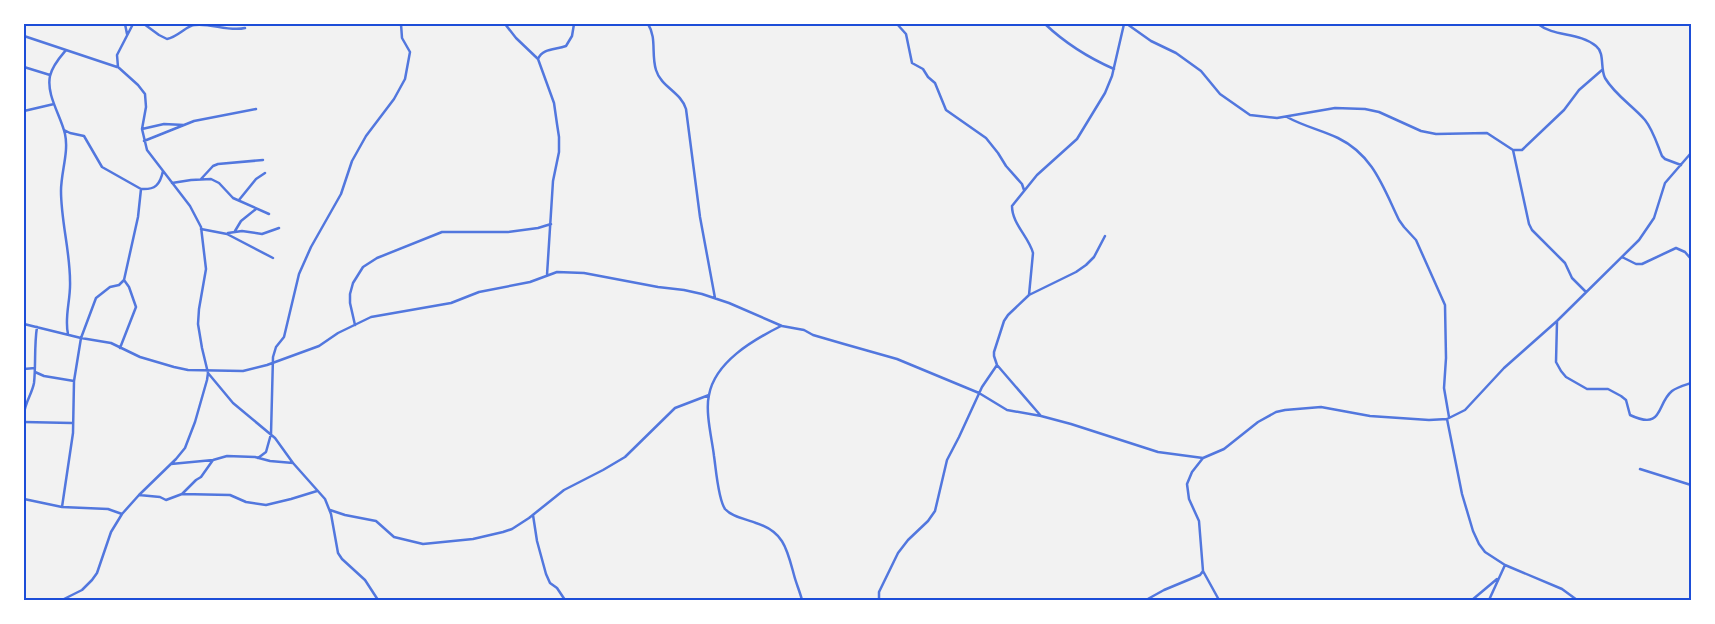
<svg xmlns="http://www.w3.org/2000/svg" width="1715" height="624" viewBox="0 0 1715 624" font-family="'Fira Sans Condensed',sans-serif">
	<style>
		.lines { fill: none; stroke-linecap: round; stroke-linejoin: round }
		.minor { stroke: #5277de; stroke-width: 2.5 }
		.neatline { fill: none; stroke: #1d4ed8; stroke-width: 2 }
	</style>
	<rect width="100%" height="100%" fill="#f2f2f2"/>
	<g class="lines">
		<!-- minor -->
		<path class="minor" d="M125,24l2,10
			M144,24l15,11 8,4c11,-2 20,-14 28,-14 16,-2 34,7 50,3
			M505,24l11,14 22,21 16,44 3,21 2,13v15l-6,29 -6,94
			M648,24c9,14 3,30 8,46 5,17 25,22 30,39l14,108 15,81
			M897,24l9,10 6,29 11,6 5,8 7,6 11,27 40,28 12,15 8,13 16,18 2,6
			M1045,24c19,18 44,34 69,45
			M1127,24l24,17 25,12 25,18 19,23 30,21 27,3 58,-10 30,1 14,3 42,19 15,3 51,-1 26,17 16,74 3,6 33,33 7,15 14,14
			M1538,24c16,13 41,8 58,22 9,7 4,22 9,32 10,17 28,28 40,42 8,10 12,24 17,36l3,3 16,6
			M24,36l93,31
			M66,50c-6,7 -14,16 -16,26 -4,19 11,40 15,58 4,18 -4,38 -4,57 0,30 9,60 9,90 1,18 -6,36 -2,53
			M538,59c5,-11 17,-9 28,-13l6,-10 2,-12
			M24,67l26,8
			M24,111l30,-7
			M1287,117c16,9 34,13 51,21 35,17 45,49 61,82l5,7 12,13 29,65 1,53 -2,30 5,29
			M142,129l22,-5 20,1
			M64,130l6,3 14,3 18,31 39,22c14,1 19,-4 22,-18
			M144,141l50,-20 62,-12
			M1514,150h8l42,-40 15,-20 23,-20
			M201,179l12,-13 5,-2 45,-4
			M172,183l19,-3 20,-1 8,4 14,15 36,16
			M239,200l17,-21 9,-6
			M201,229l26,5 46,24
			M235,231l6,-10 15,-12
			M228,233l14,-2 20,3 17,-6
			M1622,257l14,7h6l34,-16 9,4 6,7
			M1029,295l4,-42c-4,-16 -21,-29 -21,-47l25,-31 40,-36 28,-46 7,-17 12,-52
			M1557,322l-1,40 5,9 5,6 21,12h21l13,7 5,4 4,15c34,16 26,-11 42,-24 5,-4 13,-6 19,-8
			M24,324l57,14 30,5 29,14 34,10 14,3 55,1 24,-6 52,-19 19,-13 33,-16 80,-14 28,-11 51,-10 27,-10 27,1 74,14 26,3 18,4 27,9 53,23 22,4 9,5 31,9 53,15 82,34 28,17 34,6 30,8 87,28 45,6 21,-9 34,-27 18,-10 9,-2 36,-3 49,9 59,4 18,-1 18,-9 39,-42 53,-47 82,-81 15,-22 11,-35 26,-30
			M355,325l-5,-22v-9l3,-11 10,-16 14,-9 65,-26h66l30,-4 13,-4
			M781,326c-28,14 -66,36 -72,69 -4,17 3,44 5,61 2,13 4,43 11,53 7,8 21,10 31,14 28,9 31,26 38,52 2,8 6,17 8,25
			M120,348l16,-41 -7,-20 -5,-7
			M24,369l11,-1
			M35,372l9,4 30,5
			M208,373l25,30 42,35 18,25 32,36 6,15 7,39 4,6 23,21 13,20
			M24,414c1,-12 8,-20 10,-31 2,-18 0,-37 3,-56
			M1041,416l-44,-51 -3,-9v-4l10,-31 4,-6 21,-20 47,-23 10,-7 8,-8 11,-21
			M1447,419l15,75 11,37 6,13 6,8 20,13 57,24 15,11
			M24,422l48,1
			M258,458l8,-6 5,-18 2,-77 3,-10 8,-10 15,-63 12,-27 30,-53 11,-33 14,-25 28,-37 11,-20 5,-27 -8,-14 -1,-14
			M171,464l42,-4 14,-4 28,1 15,4 23,2
			M1640,469l51,16
			M182,494l48,1 16,7 20,3 25,-6 26,-8
			M139,495l21,2 6,3 16,-6 14,-14 5,-3 12,-17
			M24,499l38,8 46,2 14,5
			M62,507l11,-74 1,-52 7,-43 15,-40 14,-11 9,-2 5,-5 14,-63 3,-28
			M330,510l15,5 31,6 18,16 29,7 50,-5 30,-7 9,-3 17,-11 35,-28 39,-20 22,-13 50,-49 34,-13
			M533,515l4,26 9,33 4,9 7,5 8,12
			M1203,571l16,29
			M62,600l20,-10 10,-10 5,-7 14,-41 11,-18 17,-19 37,-36 9,-11 10,-26 12,-42 1,-7 -6,-25 -4,-24 1,-15 7,-40 -5,-42 -11,-21 -43,-56 -5,-21 4,-22 -1,-13 -7,-9 -20,-18 -1,-12 16,-31
			M879,600v-8l19,-39 10,-13 20,-19 7,-10 12,-51 12,-23 23,-50 15,-22
			M1146,600l18,-10 36,-15 3,-4 -4,-50 -10,-22 -2,-15 5,-12 11,-14
			M1472,600l25,-21
			M1489,600l16,-35"/>
	</g>
	<!-- border -->
	<rect width="1715" height="624" fill="none" stroke="#ffffff" stroke-width="50"/>
	<rect x="25" y="25" width="1665" height="574" class="neatline"/>
</svg>
